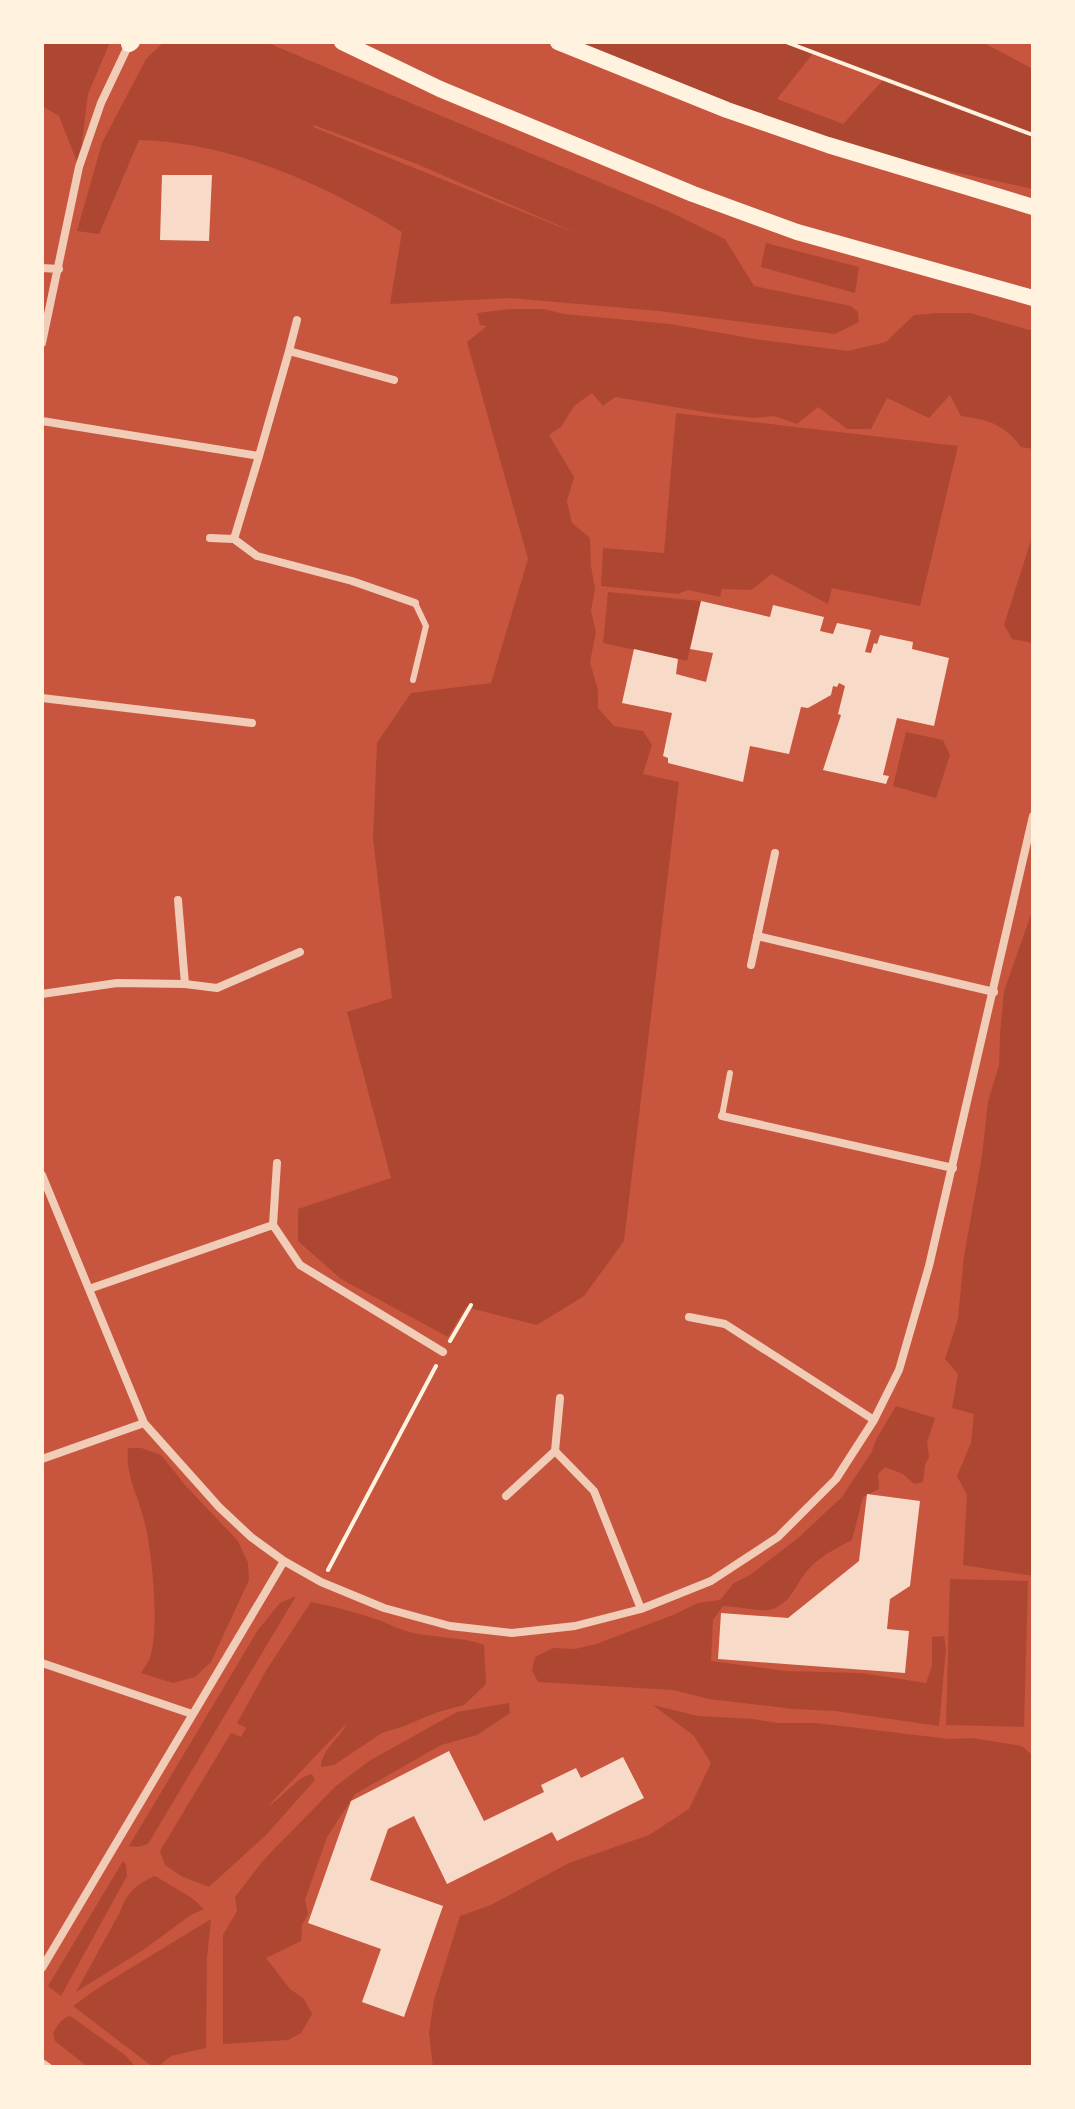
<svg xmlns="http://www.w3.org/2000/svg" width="1075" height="2109" viewBox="0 0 1075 2109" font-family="'PT Sans',sans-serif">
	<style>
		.green { fill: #ae4732; fill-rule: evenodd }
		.building { fill: #f7dbc8 }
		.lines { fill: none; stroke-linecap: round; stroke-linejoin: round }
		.path { stroke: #fff3e0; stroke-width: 4 }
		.service { stroke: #f1ccb7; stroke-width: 6 }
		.minor { stroke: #f1ccb7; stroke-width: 8 }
		.secondary { stroke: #fff3e0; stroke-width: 16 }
	</style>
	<rect width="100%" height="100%" fill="#c8553d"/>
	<!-- green -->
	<path class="green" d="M42,42h68l-22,52 -9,73 -20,-51 -17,-10z
		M164,42l104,1 400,168 57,28 29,47 97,20 7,6 1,10 -24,12 -176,-23 -149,-13 -120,6 12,-72c-77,-47 -171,-90 -263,-92l-40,94 -22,-3 25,-88 44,-84zM314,125l103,39 168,73 -272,-110z
		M577,42h405l51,27v120l-205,-44zM814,52l70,27 -41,45 -66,-25z
		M766,243l93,24 -4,26 -94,-26z
		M511,309h33l20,5 106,10 85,15 93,12 38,-9 28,-27 24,-2h32l63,18v118l-12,-2c-17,-23 -32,-27 -60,-31l-11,-21 -21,23 -42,-20 -16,31h-24l-29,-22 -21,17 -23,-8 -19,2 -39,-4 -101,-17 -12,9 -11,-13 -18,13 -13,21 -12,8 25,42 -7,24 5,22 18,15 1,28 4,23 -4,22 5,21 -6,30 8,28v18l16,18 29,5 9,14 -9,29 36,8 -55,459 -40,55 -47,29 -71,-18 -18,30 -107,-58 -43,-38v-32l93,-31 -44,-166 45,-14 -19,-159 4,-96 34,-50 80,-10 37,-124 -61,-217 20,-16 -7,-1 -3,-12z
		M676,413l282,33 -38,160 -88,-18 -4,16 -56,-30 -21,16 -29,-1 -2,8 -32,-7 -10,4 -77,-8 2,-38 61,5z
		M1033,534v109l-21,-4 -8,-14z
		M608,592l93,9 -14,60 -84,-18z
		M906,732l37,8 7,15 -14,43 -43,-12z
		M1033,909v667l-70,-11 4,-70 -10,-19 14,-33 3,-29 -22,-6 6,-34 -13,-15 13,-40 6,-63 18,-100 6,-54 11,-37 1,-31 4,-43z
		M896,1406l39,12 -8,24 2,15 -4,8 -2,17 -9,2 -11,-10 -18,-7 -7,7 1,15 -16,8 -11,43c-17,9 -34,17 -46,32 -11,14 -14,29 -33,37 -9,4 -37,-3 -50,-3l-10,14 -2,41 75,10 75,2 65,10 6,-17v-29l12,-1 2,13 -7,77 -104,-15 -41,-2 -85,-10 -36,-9 -135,-8 -6,-12 3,-13 18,-9 22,1 21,-5 77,-29 25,-12 22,-3 14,-17 16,-8 47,-36 45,-42 29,-44 6,-15z
		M128,1448h13l20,7 24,30 53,56 10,22 1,17 -38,82 -16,15 -22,6 -32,-10c3,-5 8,-11 9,-16 10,-28 2,-108 -6,-137 -6,-25 -19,-45 -16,-72z
		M950,1579l78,2 -4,146 -78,-2z
		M296,1596l-148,248 -10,3 -9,-1 129,-216 22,-27z
		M311,1602c23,4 46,11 68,18 10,4 20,9 30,12 25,6 51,4 75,13l2,39 -22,21 -26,7 -34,14 -22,7 -48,32 -13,2c0,-17 20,-30 26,-44l-79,83c14,-7 28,-29 44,-32l3,6 -49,55 -57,52 -28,-11 -16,-11 -5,-14 71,-118 10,4 5,-9 -9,-5 30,-54z
		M509,1703l1,10 -33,22 -36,10 -86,49 -28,43 -22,63 3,14 -6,11 -1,16 -35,17 24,31 14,10 8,15 -11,19 -13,7 -65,4v-109l14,-24 -2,-14 27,-35 13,-14 61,-62 33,-25 88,-49z
		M653,1705l45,11 55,3 25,4h38l133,16 23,-1 50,8 11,10v311h-600l-4,-35 5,-32 26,-84 31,-11 78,-42 80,-28 40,-26 22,-46 -17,-27z
		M123,1861l3,4 1,11 -66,120 -13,-10z
		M155,1876l37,22 12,11 -13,6 -48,35 -67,42 44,-80c7,-19 16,-28 35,-36z
		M211,1919l-4,39 -1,90 -35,8 -13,11h-5l-80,-61 25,-18z
		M70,2016l55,39 11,12h-48l-33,-26 -2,-7c4,-8 8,-16 17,-18z"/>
	<!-- building -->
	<path class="building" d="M162,175h50l-3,66 -49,-1z
		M701,601l69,16 3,-12 51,12 -4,14 13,3 4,-11 34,7 -6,22 6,1 3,-10 3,1 3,-9 33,7 -1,7 37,9 -15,68 -37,-8 -14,57 6,1 -3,8 -63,-14 18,-55 -3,-1 7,-28 -6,-3 -2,4 -4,-1 -2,9 -23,13 -7,-1 -12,47 -39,-8 -7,36 -75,-19v-5l-5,-2 9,-43 -50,-10 12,-54 44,10 -2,15 30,8 7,-29 -23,-4z
		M867,1494l53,7 -10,85 -20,13 -3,30 22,2 -4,42 -187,-14 3,-46 67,5 71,-57z
		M449,1751l35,70 60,-29 -3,-7 35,-17 5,10 42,-21 21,41 -87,43 -5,-9 -105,52 -33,-68 -26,13 -18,51 73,26 -39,111 -42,-15 19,-53 -73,-26 43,-122z"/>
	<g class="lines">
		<!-- path -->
		<path class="path" d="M786,42l247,93
			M450,1341l21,-36
			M328,1570l108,-204"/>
		<!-- service -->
		<path class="service" d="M413,680l13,-54 -11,-23
			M722,1116l8,-43"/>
		<!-- minor -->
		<path class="minor" d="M42,268l17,1
			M42,343l37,-176 22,-64 29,-61
			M289,351l8,-31
			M42,421l217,35 30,-105 105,29
			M259,456l-25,83 23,17 95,25 63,22
			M210,538l24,1
			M42,698l210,25
			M178,900l7,84
			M757,936l237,56
			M751,965l24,-112
			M42,994l75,-11 68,1 32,4 83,-36
			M722,1116l231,52
			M277,1163l-4,62 27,40 143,87
			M42,1175l102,248 75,84 32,30 33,24 37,21 63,26 66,18 62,7 63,-7 66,-17 70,-28 67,-44 58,-58 38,-59 25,-50 30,-104 104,-450
			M89,1289l184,-64
			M689,1317l36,7 149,96
			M555,1451l39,40 47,118
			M42,1459l102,-36
			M506,1496l49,-45 5,-53
			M42,1663l150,51
			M42,1968l242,-407
			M42,2063l6,4"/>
		<!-- secondary -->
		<path class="secondary" d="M342,42l98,47 253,105 104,38 236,66
			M558,42l169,68 101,35 205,62
			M129,44l3,-2"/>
	</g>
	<!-- border -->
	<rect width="1075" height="2109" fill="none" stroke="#fff3e0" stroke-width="88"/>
</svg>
